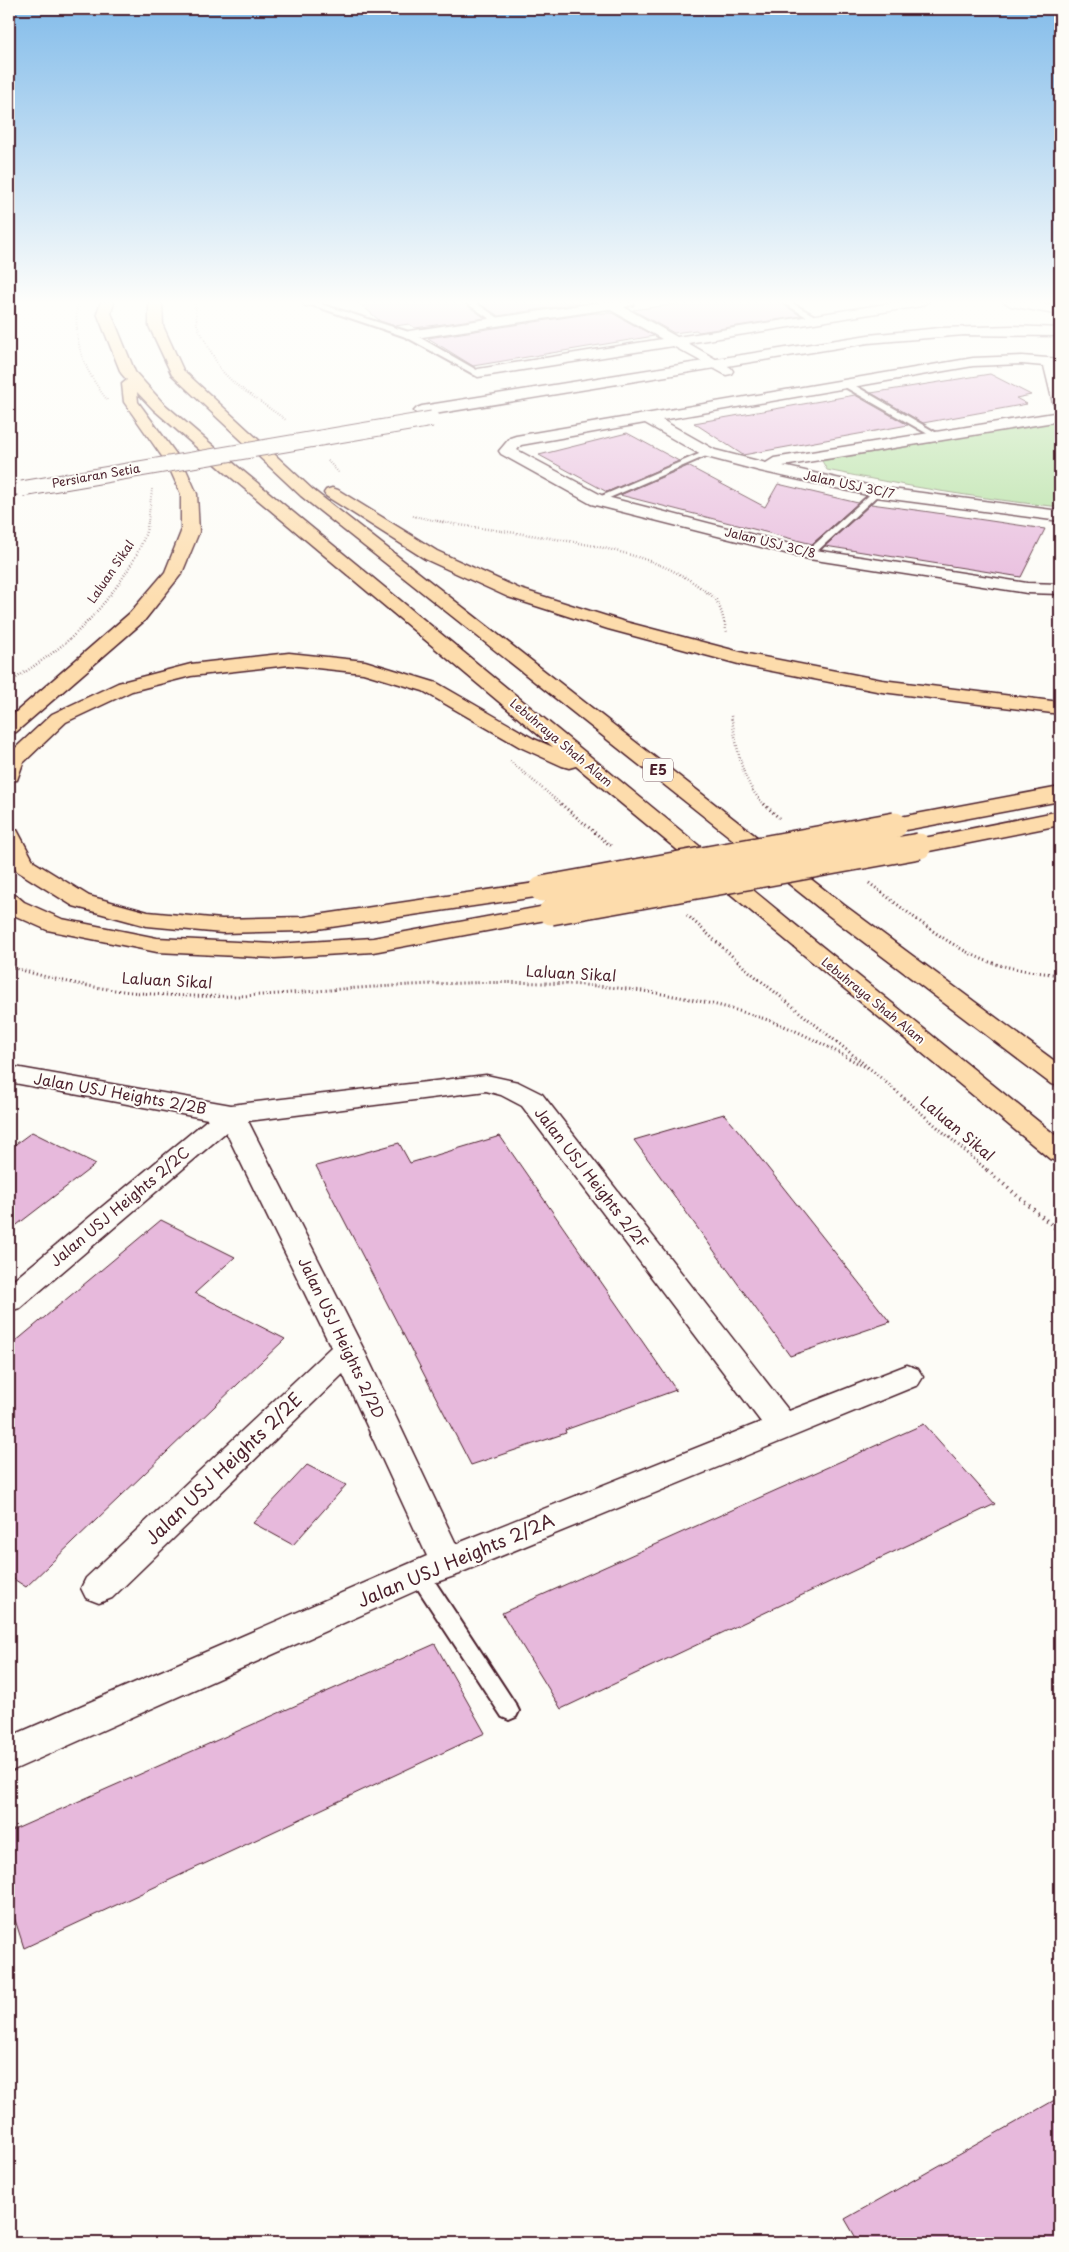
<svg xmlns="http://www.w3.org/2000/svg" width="1069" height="2252" viewBox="0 0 1069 2252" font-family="'Playpen Sans',sans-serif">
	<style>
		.green { fill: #b0de9d; stroke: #7d7e64 }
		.building { fill: #e7b9dc; stroke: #4a1f2b }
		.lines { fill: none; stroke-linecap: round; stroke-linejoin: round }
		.service-casing { stroke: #4a1f2b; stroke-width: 4 }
		.minor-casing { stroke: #4a1f2b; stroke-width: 3 }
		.secondary-casing { stroke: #4a1f2b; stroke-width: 3 }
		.motorway-casing { stroke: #4a1f2b; stroke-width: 3 }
		.path-far3 { stroke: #4a1f2b; stroke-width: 2; stroke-dasharray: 0.5 2; stroke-linecap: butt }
		.path-far2 { stroke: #4a1f2b; stroke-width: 2.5; stroke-dasharray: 0.5 2.5; stroke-linecap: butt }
		.path-far1 { stroke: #4a1f2b; stroke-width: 3; stroke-dasharray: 1 3; stroke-linecap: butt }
		.path { stroke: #4a1f2b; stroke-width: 4; stroke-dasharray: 1 4.5; stroke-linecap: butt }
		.service { fill: #fdfcf7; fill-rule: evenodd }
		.minor { fill: #fdfcf7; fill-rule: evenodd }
		.secondary { fill: #fdfcf7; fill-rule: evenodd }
		.motorway { fill: #fddcac; fill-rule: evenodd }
		.secondary-bridge-casing { stroke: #4a1f2b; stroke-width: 17; stroke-linecap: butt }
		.motorway-bridge-casing { stroke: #4a1f2b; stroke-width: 28; stroke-linecap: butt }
		.secondary-bridge { stroke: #fdfcf7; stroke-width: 15 }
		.motorway-bridge { stroke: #fddcac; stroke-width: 25 }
		.labels { text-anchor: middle; stroke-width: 4; stroke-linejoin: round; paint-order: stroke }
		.far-street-label { font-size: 12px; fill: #4a1f2b; stroke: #fdfcf7 }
		.shield { fill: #fdfcf7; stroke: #806168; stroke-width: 1 }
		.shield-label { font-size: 14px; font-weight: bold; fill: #4a1f2b }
		.street-label { font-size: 15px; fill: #4a1f2b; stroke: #fdfcf7 }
		.near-street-label { font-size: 18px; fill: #4a1f2b; stroke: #fdfcf7 }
	</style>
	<rect width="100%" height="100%" fill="#fdfcf7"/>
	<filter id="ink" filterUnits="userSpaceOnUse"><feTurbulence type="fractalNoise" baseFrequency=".02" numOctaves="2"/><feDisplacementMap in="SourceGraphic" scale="10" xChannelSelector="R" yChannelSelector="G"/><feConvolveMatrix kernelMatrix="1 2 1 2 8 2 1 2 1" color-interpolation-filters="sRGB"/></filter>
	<g filter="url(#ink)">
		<!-- green -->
		<path class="green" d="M1053,422l7,2v83c-78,-8 -156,-21 -233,-37l-5,-9z"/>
		<!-- building -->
		<path class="building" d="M358,302h105l22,16 -70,10 -6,-4 -14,2 -15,-5z
			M477,302h100l2,1 -81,13z
			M691,302h89l21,14 -102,16 -3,-2 -22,3 -41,-23z
			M594,313h18l42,23 -181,30 -45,-28z
			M990,374l41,21 -15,3 11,6 -104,19 -52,-30z
			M855,395l53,30 -165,30 -49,-32z
			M627,433l52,28 -72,31 -68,-37z
			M688,466l77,41 13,-23 80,19 -46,41 -192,-49z
			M871,504l52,7 122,18 -24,48 -196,-31z
			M724,1114l17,20 149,188 -100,34 -156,-216z
			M32,1132l64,32 -87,67v-82z
			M500,1136l176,254 -111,40 1,3 -95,32 -155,-299 83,-23 11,20z
			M161,1220l74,37 -40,36 90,46 -259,248 -17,-11v-229z
			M924,1424l71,80 -434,205 -59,-96z
			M307,1465l39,20 -53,60 -40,-22z
			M435,1644l50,89 -461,215 -15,-47v-69z
			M1060,2097v146h-201l-14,-24z"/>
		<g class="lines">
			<defs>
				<path id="service" d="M303,302h11l98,31 70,40 -7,2 -69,-38z
					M465,302h9l29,19 -7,2z
					M782,302h8l32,18 -7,2z
					M843,382h6l93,54 -7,2 -92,-52z
					M706,451l7,2 -113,49 -8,-2z
					M876,489l3,1v4l-67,62h-6v-4z
					M419,1566l7,2 90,137 3,6 -3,6 -7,3 -7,-3 -90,-137 -3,-6 3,-6z"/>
				<path id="minor" d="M304,302h19l-2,3 -16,1z
					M601,302h33l-1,3 -9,2 53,30 221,-35h30l-7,4 -233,37 43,25 2,3 -2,3 -5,1 -53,-29 -195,31 -7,-4 7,-4 184,-30 -53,-30 -200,30 -7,-4 7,-4z
					M1004,302h27l29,5v8l-49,-9z
					M1022,356l38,3v8h-2l2,40 -5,-1 -2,-3 -9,-37 -22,-2 -49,2 -311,54 53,30 51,13 8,-5 286,-46v9l-277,45 93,21 184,24v10l-184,-24 -116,-26 -57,-15 -58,-33 -124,22 -4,5 86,46 206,53 218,34 33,1v10l-33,-1 -218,-34 -218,-55 -90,-50 -2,-3 11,-13 6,-2 457,-78z
					M9,1066l222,39 255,-30 32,7 24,12 247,317 118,-46 11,4 5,8 -5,8 -456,187 -2,2 -29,10 -422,188v-35l418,-181 -84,-182 -231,224 -13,5 -13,-5 -5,-10 5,-10 245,-231 -105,-215 -206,176 -11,3v-27l199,-165 -199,-37zM486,1091l15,4 21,11 239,316 -305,122 -92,-194 -116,-229z"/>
				<path id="secondary" d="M1012,326l48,2v8l-96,-1 -96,8 -446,73 -5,-2 -3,-3 3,-3 5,-2 446,-71 72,-7z
					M22,484l6,2 2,3 -2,3 -19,4v-10z"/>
				<path id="motorway" d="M101,302h13l-3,11 24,59 28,31 75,64 555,456 267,216v23l-10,-3 -474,-393 -7,2 -7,-2 -42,-19 -97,-56 -60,-18 -74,-8 -98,11 -59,15 -66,31 -43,41 -6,17 -8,1v-27l43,-40 66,-31 73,-19 98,-11 76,8 72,22 97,56 19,8 -327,-274 -73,-64 -16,-17 1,10 46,63 13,29 2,38 -17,41 -38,48 -128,111 -7,2v-16l121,-105 35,-41 16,-40v-38l-13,-29 -44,-63 -2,-18 5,-4 -6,-7 -24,-60z
					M149,302h13l1,24 20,44 130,120 531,415 216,160v21l-9,-2 -223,-169 -527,-419 -129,-121 -23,-49z
					M332,488l6,2 99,61 83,38 102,32 126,33 134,26 178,22v12l-178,-22 -136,-26 -138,-37 -100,-32 -83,-38 -99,-63 -2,-3 2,-3z
					M1060,787v14l-165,31 -8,-2 -3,-5 3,-5 8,-2z
					M1060,811v14l-141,28 -8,-2 -3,-5 3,-5 8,-2z
					M9,828l8,2 17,32 55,34 59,16 74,7 82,-2 238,-35 8,2 4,5 -4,5 -8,2 -238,35 -82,2 -75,-7 -74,-20 -56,-35 -8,-14z
					M9,894l8,2 7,6 38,17 95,19 118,6 98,-6 178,-33 8,2 4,5 -4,5 -8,2 -178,33 -98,6 -118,-6 -110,-22 -38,-17z"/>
			</defs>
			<!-- service casing -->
			<use href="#service" class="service-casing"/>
			<!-- minor casing -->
			<use href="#minor" class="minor-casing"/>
			<!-- secondary casing -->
			<use href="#secondary" class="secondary-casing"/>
			<!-- motorway casing -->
			<use href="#motorway" class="motorway-casing"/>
			<!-- path-far3 -->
			<path class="path-far3" d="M78,302c-6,40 6,68 30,99
				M195,302l2,23 23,44 15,15 51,36
				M328,461l11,12
				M413,516l30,6
				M148,522l4,-33"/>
			<!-- path-far2 -->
			<path class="path-far2" d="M437,521c76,15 203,19 264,67 5,4 11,7 15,12 6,10 8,22 11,33
				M9,683c19,-13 39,-26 56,-40 30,-25 79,-84 83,-122
				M731,716c7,32 9,66 34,89
				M510,761l52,44"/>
			<!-- path-far1 -->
			<path class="path-far1" d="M561,804l51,43
				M764,804l15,14
				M869,883c37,27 72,59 115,77 24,9 51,12 76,15
				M687,915l58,53 129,104 114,99
				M9,966c73,24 149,32 226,30 47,-1 94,-7 141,-9 132,-8 265,-10 392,33 35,12 67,31 99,48"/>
			<!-- path -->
			<path class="path" d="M987,1170l73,62"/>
			<!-- service -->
			<use href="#service" class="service"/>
			<!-- minor -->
			<use href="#minor" class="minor"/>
			<!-- secondary -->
			<use href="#secondary" class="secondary"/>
			<!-- motorway -->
			<use href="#motorway" class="motorway"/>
			<defs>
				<path id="secondary-bridge" d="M22,489l410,-70"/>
				<path id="motorway-bridge" d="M542,889l353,-64
					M551,912l368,-66"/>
			</defs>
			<!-- secondary-bridge casing -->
			<use href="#secondary-bridge" class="secondary-bridge-casing"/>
			<!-- motorway-bridge casing -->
			<use href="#motorway-bridge" class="motorway-bridge-casing"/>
			<!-- secondary-bridge -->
			<use href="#secondary-bridge" class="secondary-bridge"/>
			<!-- motorway-bridge -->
			<use href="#motorway-bridge" class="motorway-bridge"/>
		</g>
	</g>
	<!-- sky -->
	<linearGradient id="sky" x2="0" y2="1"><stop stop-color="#83bcea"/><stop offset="0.49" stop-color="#fefefb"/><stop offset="1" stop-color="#fefefb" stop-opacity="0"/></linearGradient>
	<rect width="1069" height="617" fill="url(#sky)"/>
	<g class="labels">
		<!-- far-street labels -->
		<g class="far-street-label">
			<text transform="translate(96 476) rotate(-10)" y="4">Persiaran Setia</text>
			<text transform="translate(849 485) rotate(12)" y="4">Jalan USJ 3C/7</text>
			<text transform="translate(770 543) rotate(14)" y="4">Jalan USJ 3C/8</text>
			<text transform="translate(111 572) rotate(-56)" y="4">Laluan Sikal</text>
			<text transform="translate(561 743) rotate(40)" y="4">Lebuhraya Shah Alam</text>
			<text transform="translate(873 1001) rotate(39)" y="4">Lebuhraya Shah Alam</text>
		</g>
		<!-- shield labels -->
		<rect class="shield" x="643" y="758.5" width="30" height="23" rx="4"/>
		<g class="shield-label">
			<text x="658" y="775">E5</text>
		</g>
		<!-- street labels -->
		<g class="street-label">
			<text transform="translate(571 974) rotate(3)" y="5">Laluan Sikal</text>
			<text transform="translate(167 981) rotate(3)" y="5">Laluan Sikal</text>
			<text transform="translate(120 1094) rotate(10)" y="5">Jalan USJ Heights 2/2B</text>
			<text transform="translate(957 1129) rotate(40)" y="5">Laluan Sikal</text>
			<text transform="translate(591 1178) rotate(52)" y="5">Jalan USJ Heights 2/2F</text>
			<text transform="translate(120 1207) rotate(-40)" y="5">Jalan USJ Heights 2/2C</text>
			<text transform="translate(341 1338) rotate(64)" y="5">Jalan USJ Heights 2/2D</text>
		</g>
		<!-- near-street labels -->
		<g class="near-street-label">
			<text transform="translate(224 1469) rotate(-44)" y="6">Jalan USJ Heights 2/2E</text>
			<text transform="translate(456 1561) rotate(-23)" y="6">Jalan USJ Heights 2/2A</text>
		</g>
	</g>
	<!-- margin -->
	<rect width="1069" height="2252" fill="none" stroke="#fdfcf7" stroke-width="30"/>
	<rect x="15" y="15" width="1039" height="2222" fill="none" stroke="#4a1f2b" stroke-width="2" filter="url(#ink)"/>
</svg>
